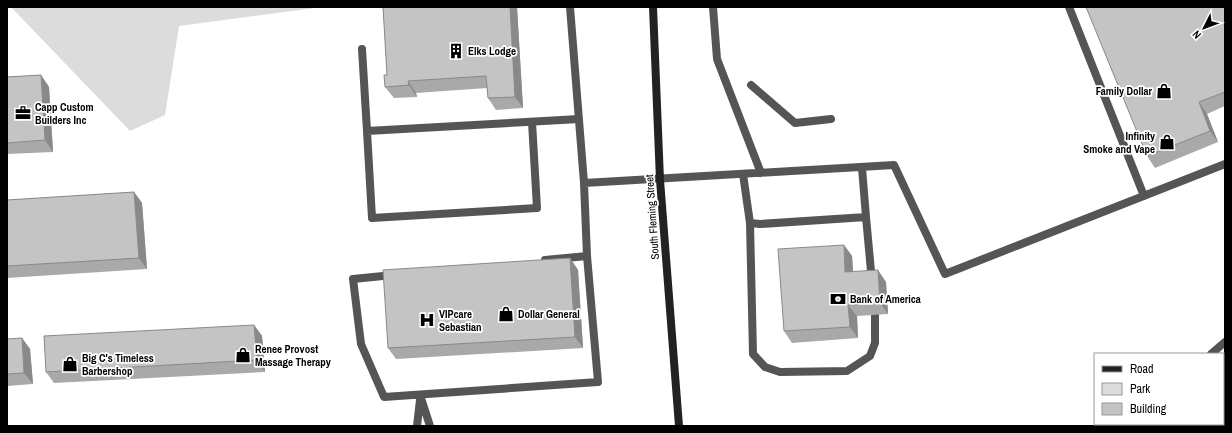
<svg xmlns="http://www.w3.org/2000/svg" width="1232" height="433" viewBox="0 0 1232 433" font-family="'Archivo Narrow',sans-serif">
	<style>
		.green { fill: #dcdcdc }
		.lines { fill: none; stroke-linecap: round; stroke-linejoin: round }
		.lane { stroke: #555; stroke-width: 8 }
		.secondary { stroke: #222; stroke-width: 8 }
		.wall { fill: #a9a9a9 }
		.shaded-wall { fill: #898989 }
		.building { fill: #c4c4c4; stroke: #898989 }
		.labels { text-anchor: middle; stroke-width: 3.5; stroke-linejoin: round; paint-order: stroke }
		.poi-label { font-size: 11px; font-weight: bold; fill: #000; stroke: #fff; text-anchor: start }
		.street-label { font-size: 11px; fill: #000; stroke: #fff }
	</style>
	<rect width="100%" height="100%" fill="#fff"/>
	<!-- green -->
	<path class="green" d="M11,7h312l-144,19 -14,89 -35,16z"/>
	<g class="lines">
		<!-- lane -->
		<path class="lane" d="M570,7l14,176
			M713,7l4,52 44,114
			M1069,7l75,189
			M362,49l5,82
			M751,85l44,38 36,-4
			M532,122l5,86 -165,10 -5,-87 212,-12
			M743,174l7,49 10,1 106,-7 -4,-49
			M866,217l6,65
			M750,223l3,131 12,13 15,5 67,-1 23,-15 5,-13v-28
			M545,260l42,-4
			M393,275l-40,4 8,65 23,53 214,-15 -11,-126 -3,-73 310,-18 51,109 280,-110
			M1211,354l14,-12
			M420,395l10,31
			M1189,424v2
			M417,426l3,-26"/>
		<!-- secondary -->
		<path class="secondary" d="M653,7l7,173 19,246"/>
	</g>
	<!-- wall -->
	<path class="wall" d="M382,7h135l6,101 -27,2 -8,-12 -1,-10 -71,5 1,4 -23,1 -9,-11 2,-12 -4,-66z
		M1225,7v99l-18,8 11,28 -63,26 -8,-12z
		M41,75l8,12 4,65 -46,2v-77z
		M134,192l8,11 5,66 -140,9v-78z
		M844,245l8,11 1,16 33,10 2,32 -31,2 1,22 -66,5 -8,-12z
		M570,258l8,12 5,78 -187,11 -8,-11z
		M254,325l8,11 3,36 -211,11 -8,-11z
		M22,338l8,11 3,35 -26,2v-47z"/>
	<!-- shaded-wall -->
	<path class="shaded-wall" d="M510,7h7l6,101 -8,-11z
		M41,75l8,12 4,65 -8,-12z
		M408,81l8,12 1,4 -8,-12z
		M1199,102l8,12 11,28 -8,-11z
		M134,192l8,11 5,66 -8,-11z
		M844,245l8,11 2,28 -9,-12z
		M570,258l8,12 5,78 -8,-11z
		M878,270l8,12 2,32 -8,-11z
		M848,305l9,11 1,22 -8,-11z
		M254,325l8,11 3,36 -8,-12z
		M22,338l8,11 3,35 -9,-11z"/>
	<!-- building -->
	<path class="building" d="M383,7h127l5,90 -27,1 -2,-22 -78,5 1,4 -24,2 -1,-12h3z
		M1086,7h139v85l-26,10 11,29 -63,25z
		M41,75l4,65 -38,3v-66z
		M134,192l5,66 -132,8v-66z
		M844,245l1,27 33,-2 2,33 -32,2 2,22 -66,4 -6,-82z
		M570,258l5,79 -187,11 -5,-78z
		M254,325l3,35 -211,12 -2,-36z
		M22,338l2,35 -17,1v-35z"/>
	<!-- icons -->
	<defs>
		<symbol id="building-bare" viewBox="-9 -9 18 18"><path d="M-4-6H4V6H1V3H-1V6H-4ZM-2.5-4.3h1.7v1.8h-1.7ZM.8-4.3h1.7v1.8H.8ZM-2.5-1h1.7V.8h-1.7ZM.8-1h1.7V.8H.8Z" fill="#000" stroke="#fff" stroke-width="2.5" paint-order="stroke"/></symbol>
		<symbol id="shop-bare" viewBox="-9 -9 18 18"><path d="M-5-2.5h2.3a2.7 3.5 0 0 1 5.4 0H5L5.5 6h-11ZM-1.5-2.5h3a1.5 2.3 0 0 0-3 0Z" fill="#000" stroke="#fff" stroke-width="2.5" paint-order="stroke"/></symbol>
		<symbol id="office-bare" viewBox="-9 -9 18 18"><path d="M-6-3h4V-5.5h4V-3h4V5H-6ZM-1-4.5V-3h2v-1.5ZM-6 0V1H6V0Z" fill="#000" stroke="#fff" stroke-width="2.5" paint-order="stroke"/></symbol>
		<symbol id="bank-bare" viewBox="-9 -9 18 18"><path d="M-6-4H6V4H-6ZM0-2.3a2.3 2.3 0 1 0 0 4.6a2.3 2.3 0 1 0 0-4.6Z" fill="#000" stroke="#fff" stroke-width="2.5" paint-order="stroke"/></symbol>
		<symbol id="hospital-bare" viewBox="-9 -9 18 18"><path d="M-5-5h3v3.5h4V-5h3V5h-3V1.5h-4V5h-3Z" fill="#000" stroke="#fff" stroke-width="2.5" paint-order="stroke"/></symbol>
	</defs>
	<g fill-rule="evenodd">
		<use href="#building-bare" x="445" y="40" width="22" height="22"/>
		<use href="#shop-bare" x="1153" y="80" width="22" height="22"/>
		<use href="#office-bare" x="12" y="102" width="22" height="22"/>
		<use href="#shop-bare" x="1156" y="131" width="22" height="22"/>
		<use href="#bank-bare" x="827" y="288" width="22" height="22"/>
		<use href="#shop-bare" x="495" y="303" width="22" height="22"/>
		<use href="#hospital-bare" x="416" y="309" width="22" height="22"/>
		<use href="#shop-bare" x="232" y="344" width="22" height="22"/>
		<use href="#shop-bare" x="59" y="353" width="22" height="22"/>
	</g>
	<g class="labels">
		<!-- poi labels -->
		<g class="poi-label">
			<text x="468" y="55">Elks Lodge</text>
			<text x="1152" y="95" text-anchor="end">Family Dollar</text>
			<text x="35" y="111">Capp Custom<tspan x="35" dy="13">Builders Inc</tspan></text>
			<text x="1155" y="140" text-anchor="end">Infinity<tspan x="1155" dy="13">Smoke and Vape</tspan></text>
			<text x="850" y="303">Bank of America</text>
			<text x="439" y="318">VIPcare<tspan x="439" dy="13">Sebastian</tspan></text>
			<text x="518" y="318">Dollar General</text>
			<text x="255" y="353">Renee Provost<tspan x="255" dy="13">Massage Therapy</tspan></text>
			<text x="82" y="362">Big C's Timeless<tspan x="82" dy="13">Barbershop</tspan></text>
		</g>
		<!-- street labels -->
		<g class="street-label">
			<text transform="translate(652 217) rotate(-94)" y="4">South Fleming Street</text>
		</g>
	</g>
	<!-- border -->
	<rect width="1232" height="433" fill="none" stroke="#000000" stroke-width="16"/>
	<!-- legend -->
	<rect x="1094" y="353" width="130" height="72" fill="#ffffff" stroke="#999999"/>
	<rect x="1102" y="366" width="20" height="6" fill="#222222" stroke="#999999"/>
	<text x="1130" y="373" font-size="12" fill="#000000">Road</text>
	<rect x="1102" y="383" width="20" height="12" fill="#dcdcdc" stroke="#999999"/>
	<text x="1130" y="393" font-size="12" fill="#000000">Park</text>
	<rect x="1102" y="403" width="20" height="12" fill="#c4c4c4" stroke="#999999"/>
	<text x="1130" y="413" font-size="12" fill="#000000">Building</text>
	<!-- north arrow -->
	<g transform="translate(1204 28) rotate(228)" stroke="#ffffff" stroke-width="3" paint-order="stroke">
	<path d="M0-3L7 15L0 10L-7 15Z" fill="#000000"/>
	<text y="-6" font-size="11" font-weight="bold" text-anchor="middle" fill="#000000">N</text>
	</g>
</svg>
